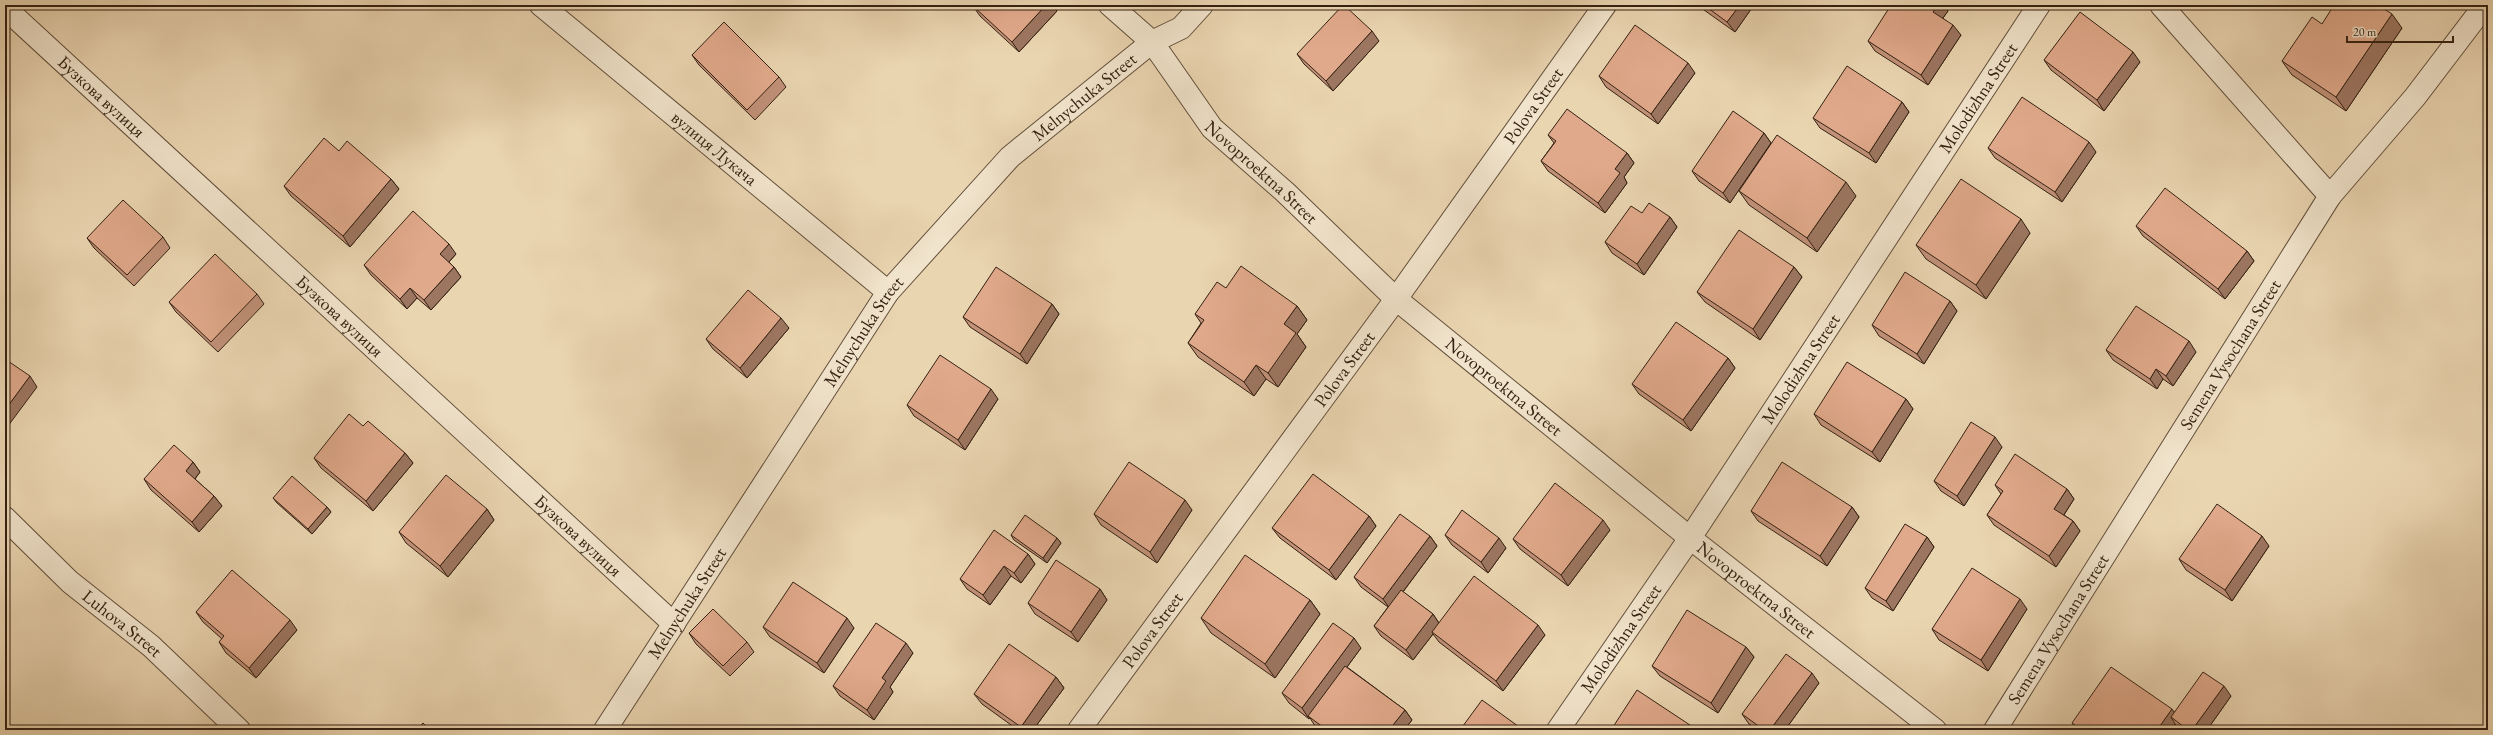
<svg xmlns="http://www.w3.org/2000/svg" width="2493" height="735" viewBox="0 0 2493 735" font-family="'EB Garamond',serif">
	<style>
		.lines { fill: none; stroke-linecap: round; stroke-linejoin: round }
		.minor-casing { stroke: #624e3a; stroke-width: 24 }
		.minor { stroke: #f1e4cc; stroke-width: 22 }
		.wall { fill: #c19178; stroke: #342112 }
		.shaded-wall { fill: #9d7661; stroke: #342112 }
		.building { fill: #e0a98b; stroke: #342112 }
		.labels { text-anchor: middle; stroke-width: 3; stroke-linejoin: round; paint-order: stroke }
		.street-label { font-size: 18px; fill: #342112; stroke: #f1e4cc }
	</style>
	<rect width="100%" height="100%" fill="#ead5b1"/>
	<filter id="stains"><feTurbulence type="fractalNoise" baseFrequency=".005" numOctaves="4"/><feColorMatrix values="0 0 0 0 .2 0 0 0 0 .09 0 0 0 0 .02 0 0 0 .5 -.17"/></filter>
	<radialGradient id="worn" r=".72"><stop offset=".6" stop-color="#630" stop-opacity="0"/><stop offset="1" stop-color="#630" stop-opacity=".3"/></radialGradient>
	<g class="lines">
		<defs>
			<g id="minor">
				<path id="s1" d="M541,5l347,287"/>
				<path id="s2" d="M1110,5l42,37 60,86 73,64 111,107 294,239 245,192"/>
				<path id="s3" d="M5,8l669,616"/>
				<path d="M2330,196l85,-99 70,-92"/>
				<path id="s4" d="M5,518l65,64 81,64 88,84"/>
				<path id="s5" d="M605,730l283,-438 122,-135 142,-115 29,-14 21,-23"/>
				<path id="s6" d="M1079,730l317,-431 209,-294"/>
				<path id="s7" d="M1558,730l132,-192 349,-533"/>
				<path id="s8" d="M1995,730l335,-534 -169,-191"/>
			</g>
		</defs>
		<!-- minor casing -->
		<use href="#minor" class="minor-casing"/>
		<!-- minor -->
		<use href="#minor" class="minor"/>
	</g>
	<!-- wall -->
	<path class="wall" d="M974,5h79l4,6 -38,41 -39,-36 -7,-10z
		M1697,5h57l-19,27z
		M1948,11l-5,7 18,17 -33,50 -53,-34 -7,-10z
		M2322,24l80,4 -56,83 -54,-36 -10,-14z
		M1379,41l-46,50 -29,-27 -7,-10z
		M692,55l87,22 7,10 -31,33 -56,-55z
		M2044,60l96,2 -36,49 -53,-41z
		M1695,73l-37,51 -52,-37 -7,-11z
		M1902,102l7,10 -33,51 -56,-35 -7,-10z
		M1764,133l7,10 -41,60 -31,-22 -7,-10z
		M1548,135l79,18 7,10 -10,14 3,6 -22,30 -57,-42 -7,-10 13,-18z
		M1988,148l108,4 -34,50 -67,-44z
		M339,151l52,28 8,10 -49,58 -59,-51 -7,-10z
		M1739,191l117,5 -39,56 -68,-47z
		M1642,213l28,4 7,10 -33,48 -32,-22 -7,-11z
		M2136,226l111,25 7,10 -29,38 -82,-63z
		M2030,233l-44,66 -60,-40 -10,-14z
		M163,237l7,11 -36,38 -40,-38 -7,-10z
		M456,254l-7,8 5,5 7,10 -30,33 -14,-12 -10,11 -36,-34 -7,-10z
		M1794,267l8,10 -42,63 -55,-38 -8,-10z
		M1226,288l71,18 10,14 -10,14 9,13 -28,40 -12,-8 -12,17 -56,-39 -10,-14 13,-20 -6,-9z
		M257,294l7,10 -46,48 -42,-40 -7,-10z
		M1950,301l7,10 -33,53 -45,-28 -7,-11z
		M1052,304l7,10 -32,50 -57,-37 -7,-10z
		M789,328l-42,50 -34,-29 -7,-10z
		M2106,350l90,2 -23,34 -10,-7 -6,10 -44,-29z
		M1728,358l7,10 -44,63 -52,-37 -7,-10z
		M998,399l-33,51 -51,-34 -7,-11z
		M1906,399l7,10 -33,53 -59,-37 -7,-11z
		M363,426l42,27 8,10 -40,48 -52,-43 -7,-10z
		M2002,447l-38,59 -23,-15 -7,-10z
		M193,462l7,10 -5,7 19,17 8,10 -23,26 -48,-42 -7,-11z
		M1995,485l72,4 7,10 -10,16 9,6 7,10 -24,36 -62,-42 -7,-10 14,-21z
		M273,498l54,9 4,5 -19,22 -35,-31z
		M1852,507l7,10 -32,49 -69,-45 -7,-10z
		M487,509l7,11 -46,57 -42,-34 -7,-11z
		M1192,510l-35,53 -56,-38 -7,-11z
		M1369,516l7,10 -40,54 -56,-42 -8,-10z
		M1610,530l-42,56 -48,-37 -7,-10z
		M1011,535l46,3 4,5 -14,20 -33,-23z
		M1445,535l61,13 -18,25 -36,-28z
		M1430,536l7,10 -34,46 30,22 6,9 106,12 -42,56 -64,-49 -6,-8 -20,26 -32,-24 -7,-10 14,-19 -27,-20 -7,-10z
		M1927,537l7,10 -41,64 -21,-13 -7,-10z
		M2269,546l-37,55 -46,-31 -7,-11z
		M1028,554l7,10 -14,19 -10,-7 -21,29 -23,-16 -7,-10z
		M1100,589l7,11 -29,42 -43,-28 -7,-11z
		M1310,600l10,14 -45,64 -64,-45 -10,-15z
		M2027,609l-39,62 -49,-31 -7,-11z
		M196,612l101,18 -41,48 -30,-25 -7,-11 3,-3 -19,-17z
		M763,627l91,1 -30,45 -54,-36z
		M689,633l58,9 7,10 -24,24 -34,-32z
		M1746,647l8,10 -36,56 -58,-37 -8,-10z
		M1361,648l-14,19 58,43 7,10 -8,10h-83l-6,-4 -5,-8 -1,1 -20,-16 -7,-10z
		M913,653l-23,34 3,5 -19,28 -34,-24 -7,-10z
		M1056,677l8,11 -31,42h-15l-36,-26 -8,-10z
		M1819,683l-34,47h-27l-9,-6 -7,-10z
		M2231,696l-24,34h-26l-6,-6 -4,6h-94l-5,-7 102,-11z"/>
	<!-- shaded-wall -->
	<path class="shaded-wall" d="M1046,5h7l4,6 -38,41 -7,-10z
		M1740,5h14l-19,27 -8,-10z
		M1938,5h6l4,6 -8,11 -7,-10z
		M2392,14l10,14 -56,83 -10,-14z
		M1953,25l8,10 -33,50 -7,-10z
		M1372,31l7,10 -46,50 -7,-10z
		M2133,52l7,10 -36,49 -7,-11z
		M1688,63l7,10 -37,51 -7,-10z
		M1902,102l7,10 -33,51 -7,-10z
		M1764,133l7,10 -41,60 -7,-10z
		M2089,142l7,10 -34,50 -7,-10z
		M1627,153l7,10 -10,14 3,6 -22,30 -7,-10 17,-34z
		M391,179l8,10 -49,58 -7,-11z
		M1846,182l10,14 -39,56 -10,-14z
		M1670,217l7,10 -33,48 -7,-11z
		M2021,219l9,14 -44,66 -10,-14z
		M449,244l7,10 -9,10 -7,-10z
		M2247,251l7,10 -29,38 -7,-10z
		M454,267l7,10 -30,33 -7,-10z
		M1794,267l8,10 -42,63 -7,-11z
		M410,288l7,10 -10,11 -7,-10z
		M1950,301l7,10 -33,53 -7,-10z
		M1052,304l7,10 -32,50 -7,-10z
		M1297,306l10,14 -10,14 9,13 -28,40 -10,-14 16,-49z
		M781,318l8,10 -42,50 -7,-10z
		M2189,341l7,11 -23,34 -7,-10z
		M1728,358l7,10 -44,63 -8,-11z
		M1256,365l10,14 -12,17 -10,-14z
		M2156,369l7,10 -6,10 -7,-10z
		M30,376l7,11 -32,43v-20z
		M991,389l7,10 -33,51 -7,-10z
		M1906,399l7,10 -33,53 -8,-10z
		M1995,437l7,10 -38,59 -7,-10z
		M405,453l8,10 -40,48 -7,-10z
		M193,462l7,10 -7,9 -7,-10z
		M2067,489l7,10 -13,20 -7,-10z
		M214,496l8,10 -23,26 -7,-10z
		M1185,500l7,10 -35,53 -7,-11z
		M327,507l4,5 -19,22 -4,-5z
		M1852,507l7,10 -32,49 -7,-10z
		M487,509l7,11 -46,57 -8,-11z
		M1369,516l7,10 -40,54 -7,-10z
		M1603,520l7,10 -42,56 -7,-11z
		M2073,521l7,10 -24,36 -7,-11z
		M1430,536l7,10 -47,63 -7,-10z
		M2262,536l7,10 -37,55 -7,-11z
		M1927,537l7,10 -41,64 -7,-10z
		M1057,538l4,5 -14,20 -4,-5z
		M1499,538l7,10 -18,25 -7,-11z
		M1028,554l7,10 -14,19 -7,-10z
		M1004,566l7,10 -21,29 -7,-10z
		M1100,589l7,11 -29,42 -7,-10z
		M2020,599l7,10 -39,62 -7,-11z
		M1310,600l10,14 -45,64 -10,-14z
		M1433,614l7,11 -8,7 1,2 -20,26 -7,-10z
		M847,618l7,10 -30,45 -7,-10z
		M290,620l7,10 -41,48 -7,-10z
		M1538,625l7,10 -42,56 -7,-10z
		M1354,638l7,10 -51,69 -2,-1 2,2 -1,1 -7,-11z
		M906,643l7,10 -23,34 3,5 -19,28 -7,-10 15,-32z
		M1746,647l8,10 -36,56 -7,-10z
		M1812,673l7,10 -34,47h-15z
		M1056,677l8,11 -31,42h-10l-2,-3z
		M2224,686l7,10 -24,34h-15z
		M2172,709l7,10 -8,-2 4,7 -4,6h-14z
		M1405,710l7,10 -8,10h-15z"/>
	<!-- building -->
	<path class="building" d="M974,5h72l-34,37 -39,-36z
		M1343,5h1l28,26 -46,50 -29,-27z
		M1704,5h36l-13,17z
		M1891,5h47l-5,7 20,13 -32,50 -53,-34z
		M2334,5h44l14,9 -56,83 -54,-36 30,-44 10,7z
		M2080,12l53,40 -36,48 -53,-40z
		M724,22l55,55 -32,33 -55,-55z
		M1635,25l53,38 -37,51 -52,-38z
		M1847,66l55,36 -33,51 -56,-35z
		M2022,97l67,45 -34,50 -67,-44z
		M1567,109l60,44 -12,16 5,4 -22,30 -57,-42 15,-20 -8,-6z
		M1733,111l31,22 -41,60 -31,-22z
		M1777,135l69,47 -39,56 -68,-47z
		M324,138l15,13 8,-10 44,38 -48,57 -59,-50z
		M1961,179l60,40 -45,66 -60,-40z
		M2165,188l82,63 -29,38 -82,-63z
		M123,200l40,37 -36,38 -40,-37z
		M1649,203l21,14 -33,47 -32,-22 26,-36 11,7z
		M413,211l36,33 -9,10 14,13 -30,33 -14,-12 -10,11 -36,-34z
		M1739,230l55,37 -41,62 -56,-37z
		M215,254l42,40 -46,48 -42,-40z
		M1241,266l56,40 -13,18 12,9 -28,40 -12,-8 -12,17 -56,-39 16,-23 -9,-6 22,-32 9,6z
		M996,267l56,37 -32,50 -57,-37z
		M1905,272l45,29 -33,53 -45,-29z
		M748,290l33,28 -41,50 -34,-29z
		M2136,306l53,35 -23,35 -10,-7 -6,10 -44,-29z
		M1676,322l52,36 -45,62 -51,-36z
		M940,355l51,34 -33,51 -51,-35z
		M5,359l25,17 -25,34z
		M1847,362l59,37 -34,53 -58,-38z
		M349,414l14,12 5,-5 37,32 -39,48 -52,-43z
		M1971,422l24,15 -38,59 -23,-15z
		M174,445l19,17 -7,9 28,25 -22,26 -48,-43z
		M2015,454l52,35 -13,20 19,12 -24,35 -62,-41 16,-24 -8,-6z
		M1129,462l56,38 -35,52 -56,-38z
		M1782,462l70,45 -32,49 -69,-45z
		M1313,474l56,42 -40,54 -57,-42z
		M446,475l41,34 -47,57 -41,-34z
		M292,476l35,31 -19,22 -35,-31z
		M1555,483l48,37 -42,55 -48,-36z
		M2217,504l45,32 -37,54 -46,-31z
		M1462,510l37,28 -18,24 -36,-27z
		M1400,514l30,22 -47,63 -29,-22z
		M1025,515l32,23 -14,20 -32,-23z
		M1905,524l22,13 -41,64 -21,-13z
		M994,530l34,24 -14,19 -10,-7 -21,29 -23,-16z
		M1245,555l65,45 -45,64 -64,-46z
		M1056,560l44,29 -29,43 -43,-29z
		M1972,568l48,31 -39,61 -49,-31z
		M232,570l58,50 -41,48 -30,-26 5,-6 -28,-24z
		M1474,576l64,49 -42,56 -64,-49z
		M793,582l54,36 -30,45 -54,-36z
		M1401,590l32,24 -27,36 -32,-24z
		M713,609l34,33 -24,24 -34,-33z
		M1687,610l59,37 -35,56 -59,-37z
		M876,623l30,20 -24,35 4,3 -19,29 -34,-24z
		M1333,623l21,15 -52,70 -20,-15z
		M1009,644l47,33 -35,50 -47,-33z
		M1786,654l26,19 -42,57h-6l-22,-16z
		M1345,666l60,44 -16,20h-62l-19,-14z
		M2111,667l61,42 -15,21h-75l-10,-7z
		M2203,672l21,14 -32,44h-4l-17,-13z
		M1637,690l59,39 -1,1h-84z
		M1482,700l40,29v1h-62z
		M423,723l7,7h-13z"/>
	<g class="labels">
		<!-- street labels -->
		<g class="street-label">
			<text dy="6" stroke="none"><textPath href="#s3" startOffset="131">Бузкова вулиця</textPath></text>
			<text dy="6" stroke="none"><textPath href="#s5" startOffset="799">Melnychuka Street</textPath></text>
			<text dy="6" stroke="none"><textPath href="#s7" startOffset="759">Molodizhna Street</textPath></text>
			<text dy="6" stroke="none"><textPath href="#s6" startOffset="772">Polova Street</textPath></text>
			<text dy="6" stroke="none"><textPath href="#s1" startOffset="225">вулиця Лукача</textPath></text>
			<text dy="6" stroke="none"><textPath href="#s2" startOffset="227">Novoproektna Street</textPath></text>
			<text dy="6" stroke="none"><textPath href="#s3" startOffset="455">Бузкова вулиця</textPath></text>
			<text dy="6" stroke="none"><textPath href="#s5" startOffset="475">Melnychuka Street</textPath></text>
			<text dy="6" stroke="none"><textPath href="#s8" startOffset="443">Semena Vysochana Street</textPath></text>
			<text dy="6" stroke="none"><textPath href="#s6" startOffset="448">Polova Street</textPath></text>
			<text dy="6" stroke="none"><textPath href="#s7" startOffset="435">Molodizhna Street</textPath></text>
			<text dy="6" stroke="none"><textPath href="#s2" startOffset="551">Novoproektna Street</textPath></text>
			<text dy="6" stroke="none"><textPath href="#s3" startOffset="779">Бузкова вулиця</textPath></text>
			<text dy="6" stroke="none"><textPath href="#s2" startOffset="875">Novoproektna Street</textPath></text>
			<text dy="6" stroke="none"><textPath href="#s5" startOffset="151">Melnychuka Street</textPath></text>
			<text dy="6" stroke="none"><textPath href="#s4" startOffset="158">Luhova Street</textPath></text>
			<text dy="6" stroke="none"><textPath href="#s8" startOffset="119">Semena Vysochana Street</textPath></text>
			<text dy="6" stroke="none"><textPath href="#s6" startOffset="124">Polova Street</textPath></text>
			<text dy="6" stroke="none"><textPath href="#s7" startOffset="111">Molodizhna Street</textPath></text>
		</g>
	</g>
	<!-- margin -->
	<rect width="2493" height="735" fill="none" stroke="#ead5b1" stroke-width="20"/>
	<rect x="6" y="6" width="2481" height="723" fill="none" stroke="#342112" stroke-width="2"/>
	<rect x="10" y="10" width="2473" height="715" fill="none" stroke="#342112"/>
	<!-- scale -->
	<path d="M2347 36v6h106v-6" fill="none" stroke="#342112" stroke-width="2"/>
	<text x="2353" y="36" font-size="12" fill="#342112" stroke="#f1e4cc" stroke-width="3" paint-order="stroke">20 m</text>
	<rect width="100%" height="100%" filter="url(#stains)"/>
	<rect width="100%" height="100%" fill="url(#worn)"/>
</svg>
